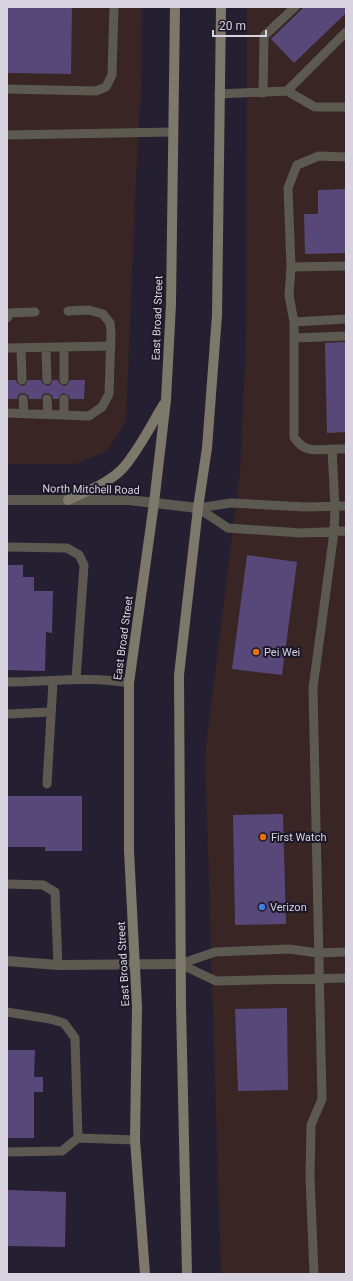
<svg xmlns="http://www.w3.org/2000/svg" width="353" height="1281" viewBox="0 0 353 1281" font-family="Roboto,sans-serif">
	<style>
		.commercial { fill: #382524 }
		.building { fill: #574879 }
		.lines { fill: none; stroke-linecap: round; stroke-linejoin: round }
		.lane { stroke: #5c5951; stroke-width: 9 }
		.street { stroke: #5c5951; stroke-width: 10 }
		.secondary { stroke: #7c786a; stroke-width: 10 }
		.food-dot { fill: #e8710a; stroke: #1b1727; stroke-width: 1.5 }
		.shop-dot { fill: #3f7fe0; stroke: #1b1727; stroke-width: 1.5 }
		.labels { text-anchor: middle; stroke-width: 4; stroke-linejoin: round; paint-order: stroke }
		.street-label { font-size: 11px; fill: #d7d4e0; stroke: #1b1727 }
		.poi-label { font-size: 11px; fill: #d7d4e0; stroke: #1b1727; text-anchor: start }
	</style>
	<rect width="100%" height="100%" fill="#252031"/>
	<!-- commercial -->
	<path class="commercial" d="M7,7h135l-1,82 -6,110 -9,222 -19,30 -32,13h-68z
		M247,7h99v1267h-125l-16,-520 35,-283 6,-125z"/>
	<!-- building -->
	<path class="building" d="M7,7h65l-1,67 -64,-1z
		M304,7h42v6l-52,50 -23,-24z
		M346,189v64l-41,1 -1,-40h14v-24z
		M346,342v90l-19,1 -2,-90z
		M7,380h9l1,3 5,3 3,-1 3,-5h13l1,3 5,3 3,-1 3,-5h5l1,3 5,3 3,-1 3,-5h15l-1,19h-14l-1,-3 -5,-3 -3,1 -3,5h-5l-1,-4 -5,-2 -4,1 -2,5h-12l-1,-4 -5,-2 -4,1 -2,5h-10z
		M247,555l50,7 -15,113 -50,-6z
		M7,565h16v12h11v14h19l-1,42 -6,-1 -1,39 -38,-1z
		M7,796h75v55h-37v-4h-38z
		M283,814l3,110 -51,1 -2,-110z
		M287,1008l1,82 -50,1 -3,-82z
		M7,1050h28l-1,27h9v15h-9v46h-27z
		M8,1190l58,2 -1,55 -58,-1z"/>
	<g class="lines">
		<!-- lane -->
		<path class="lane" d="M7,89l89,2 10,-4 6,-12 2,-68
			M287,91l28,16h31
			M263,93l1,-57 31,-29
			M219,94l68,-3 59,-59
			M7,135l166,-3
			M291,267l55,-1
			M7,318l3,-5 25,-1
			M294,322l-5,-27 2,-28 -3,-79 9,-23 22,-9 27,1
			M294,338l52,-2
			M7,348l104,-2
			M21,348l1,32
			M46,348l1,32
			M64,380v-33
			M23,399l1,15
			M47,399l1,15
			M64,399v16
			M7,413l82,3 13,-9 7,-13 2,-61 -1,-10 -7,-9 -14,-4 -21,1
			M332,449h14
			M198,508l30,20 73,5 45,-2
			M198,508l33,-5 74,4 41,-1
			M7,547l60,1 12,7 5,10 -8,114
			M7,682c40,0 83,-6 122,1
			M7,714l44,-2
			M47,784l6,-102
			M7,884l36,1 12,7 3,73
			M180,964l36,17 130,-3
			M180,964l35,-12 74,-3 29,4 28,-1
			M7,1012l43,7 14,4 11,15 3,100 57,2
			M7,1152l55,-1 16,-13
			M314,1274l-4,-97 1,-52 11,-26 -9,-411 21,-156 1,-24 -3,-59c-17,1 -28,4 -38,-12v-115l52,-3"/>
		<!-- street -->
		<path class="street" d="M7,500h122l69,8
			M7,961l51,4 122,-1"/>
		<!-- secondary -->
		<path class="secondary" d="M68,500c18,-9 42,-17 56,-33 16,-19 27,-42 40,-63
			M145,1274l-10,-134 2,-133 -8,-156v-168l25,-180 12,-103 5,-96 4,-297
			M187,1274l-6,-268 -2,-331 19,-167 9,-60 10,-133 4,-308"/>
	</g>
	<!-- markers -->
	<g class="food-dot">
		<circle cx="256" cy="652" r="4"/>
		<circle cx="263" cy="837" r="4"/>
	</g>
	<circle class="shop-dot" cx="262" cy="907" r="4"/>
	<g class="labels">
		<!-- street labels -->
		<g class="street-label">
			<text transform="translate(157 318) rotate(-88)" y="4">East Broad Street</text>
			<text transform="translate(91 489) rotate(1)" y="4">North Mitchell Road</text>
			<text transform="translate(123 638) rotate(-82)" y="4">East Broad Street</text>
			<text transform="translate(123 964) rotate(-93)" y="4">East Broad Street</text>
		</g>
		<!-- poi labels -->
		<g class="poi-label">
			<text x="264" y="656">Pei Wei</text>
			<text x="271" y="841">First Watch</text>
			<text x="270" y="911">Verizon</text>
		</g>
	</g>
	<!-- border -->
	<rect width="353" height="1281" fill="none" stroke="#d7d4e0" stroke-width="16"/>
	<!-- scale -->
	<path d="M213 30v6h53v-6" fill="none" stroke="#d7d4e0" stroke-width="2"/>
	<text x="219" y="30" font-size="12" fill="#d7d4e0" stroke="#1b1727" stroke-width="3" paint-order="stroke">20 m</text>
</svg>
